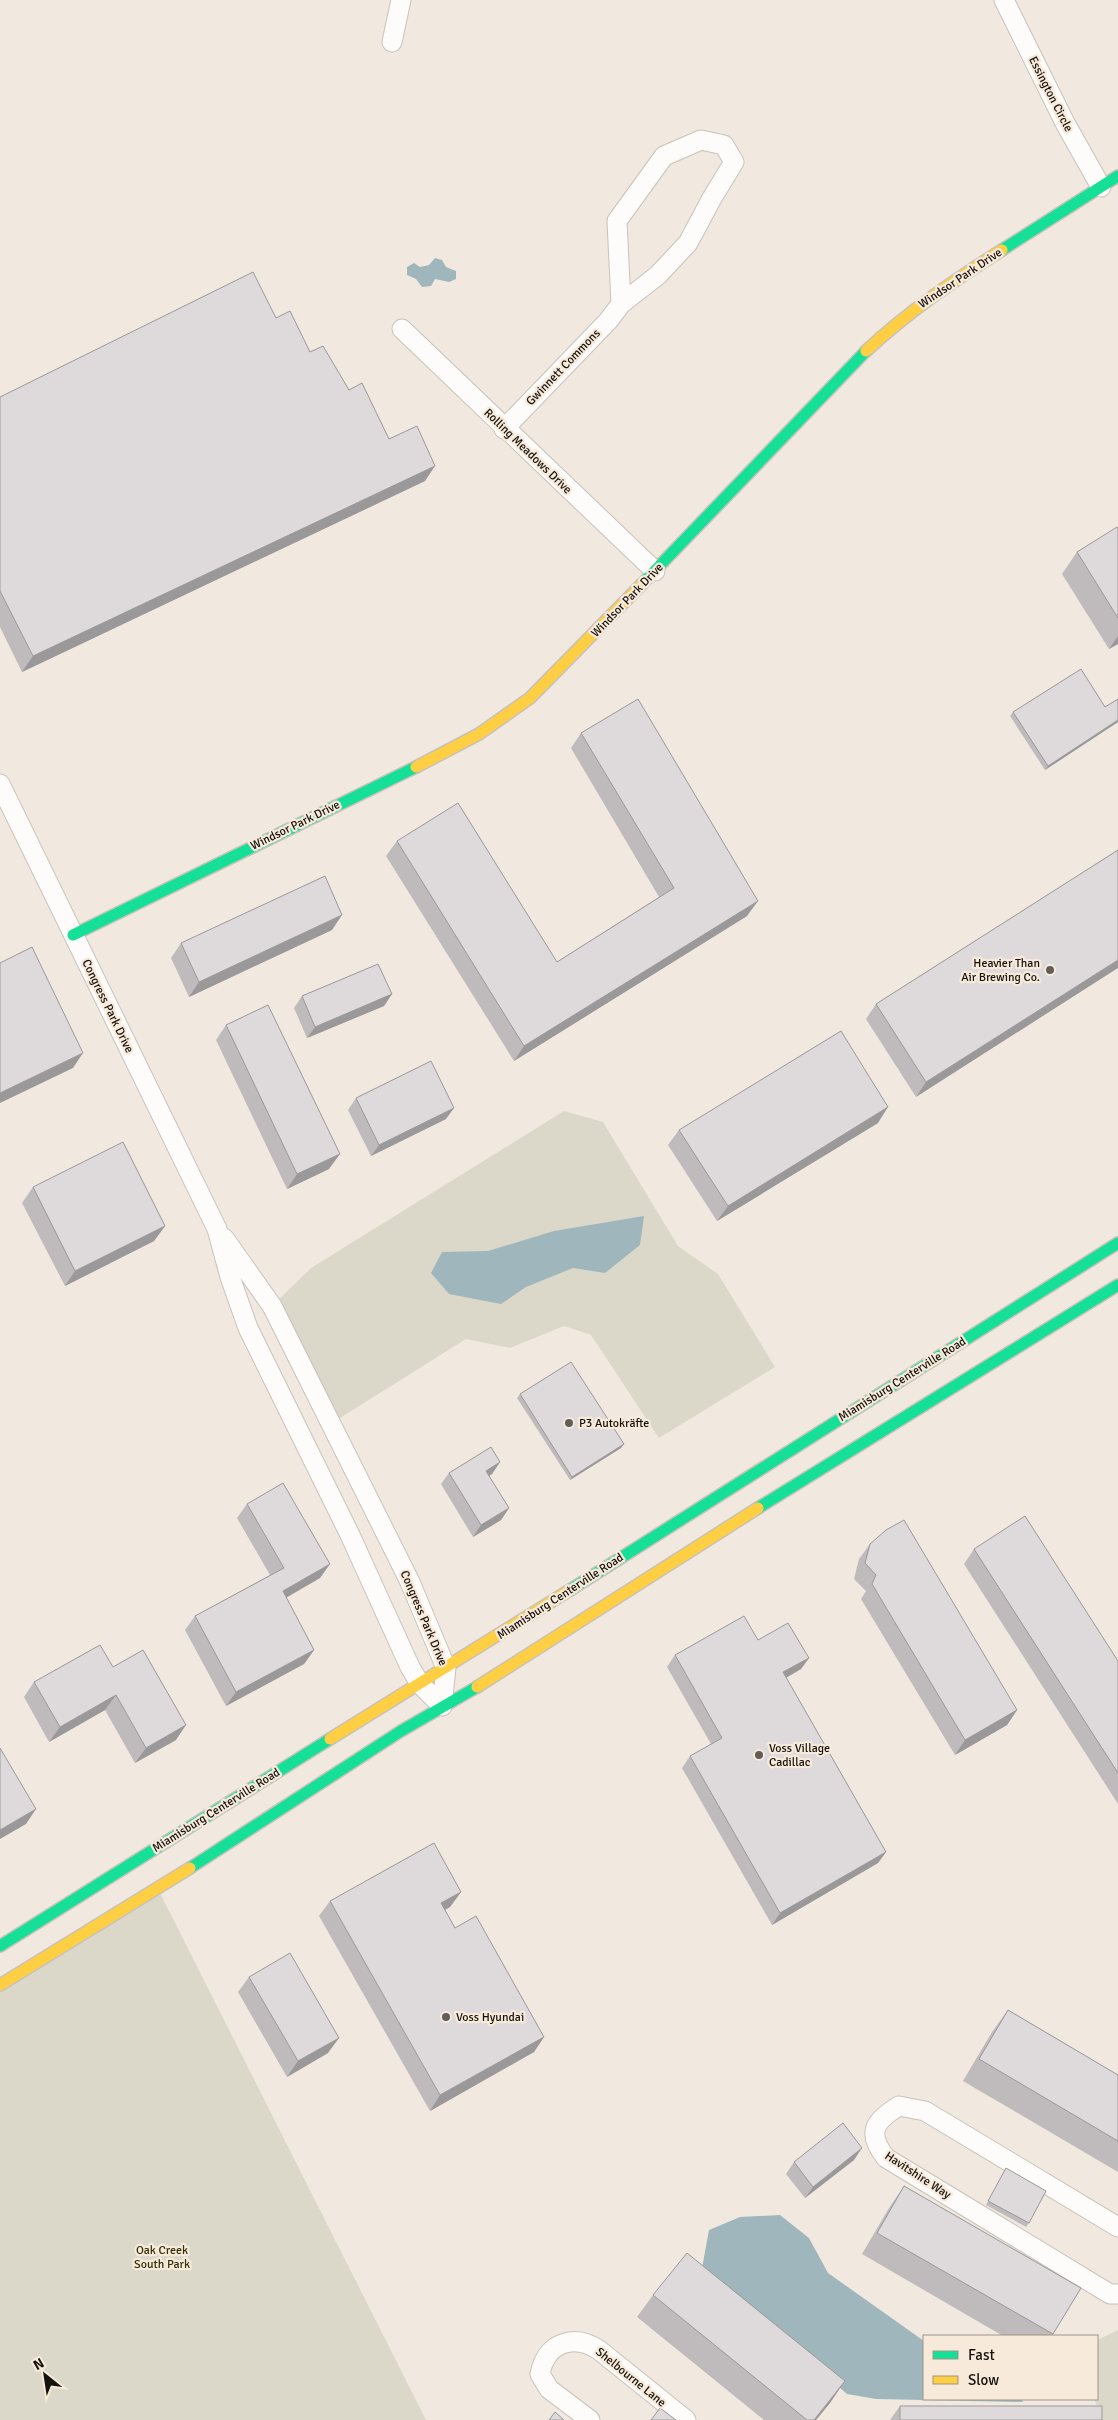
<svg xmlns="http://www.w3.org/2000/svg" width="1118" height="2420" viewBox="0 0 1118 2420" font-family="Signika,sans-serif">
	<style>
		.green { fill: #dbd8c9 }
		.water { fill: #9fb7bc }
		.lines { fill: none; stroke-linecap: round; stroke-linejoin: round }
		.street-casing { stroke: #c8c2bb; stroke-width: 21 }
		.fast-casing { stroke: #c8c2bb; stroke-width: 14 }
		.slow-casing { stroke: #c8c2bb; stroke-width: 14 }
		.street { stroke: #fdfcfa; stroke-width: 19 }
		.fast { stroke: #16e098; stroke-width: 11 }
		.slow { stroke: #ffcf43; stroke-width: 11 }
		.wall { fill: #bfbbbc }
		.shaded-wall { fill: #9b9899 }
		.building { fill: #ded9db; stroke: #9b9899 }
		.poi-dot { fill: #635d57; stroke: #f7eada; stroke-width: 2 }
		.labels { text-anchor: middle; stroke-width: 4.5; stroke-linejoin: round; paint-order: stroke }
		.street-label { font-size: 12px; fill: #16120d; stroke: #f7eada }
		.poi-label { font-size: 12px; fill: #16120d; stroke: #f7eada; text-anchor: start }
		.park-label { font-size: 12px; fill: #303007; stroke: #f7eada }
	</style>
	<rect width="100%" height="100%" fill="#f1e9e0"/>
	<!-- green -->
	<path class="green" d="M564,1111l39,11 75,124 40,28 57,93 -116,71 -68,-103 -27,-9 -54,22 -44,-9 -134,84 -60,-117 39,-38z
		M158,1889l268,531h-426v-435z
		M1118,2330v90h-15l-9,-21h3v-59z"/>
	<!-- water -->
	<path class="water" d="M435,258l7,2 4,7 10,4v8l-7,3 -14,-3 -4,7 -9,1 -6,-8 -9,-4v-8l7,-4 6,4 9,-2z
		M644,1216l-4,29 -35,28 -32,-5 -47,19 -25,17 -52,-10 -18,-21 11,-21 46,-1 66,-20z
		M780,2215l29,23 19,35 96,68v58h97l2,3 -147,-3 -29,-5 -145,-126 7,-38 31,-13z"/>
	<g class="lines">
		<defs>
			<path id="street" d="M1004,0l61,123 36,64
				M392,42l9,-42
				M402,329l253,242
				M504,429l104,-108 13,-17 37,-29 30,-32 24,-45 22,-36 -10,-17 -23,-5 -37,16 -47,65 4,83
				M0,784l217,445 13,48 18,51 102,207 60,132 10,17 22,22
				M224,1238l48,68 138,276 36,86 -4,38
				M1118,2227l-193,-116 -26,-5c-25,15 -33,27 -13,52l224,136h8
				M590,2420l-41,-31 -9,-15c6,-31 33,-41 59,-24l87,70"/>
			<path id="fast" d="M1002,250l116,-74
				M642,584l224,-233
				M73,935l343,-168
				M758,1508l360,-223
				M570,1590l548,-347
				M190,1868l211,-137 76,-44
				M0,1946l330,-207"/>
			<path id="slow" d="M866,351c42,-39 87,-70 136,-101
				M416,767l63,-33 51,-36 112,-114
				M477,1687l281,-179
				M330,1739l240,-149
				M0,1985l190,-117"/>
		</defs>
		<!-- street casing -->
		<use href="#street" class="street-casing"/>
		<!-- fast casing -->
		<use href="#fast" class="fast-casing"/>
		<!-- slow casing -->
		<use href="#slow" class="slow-casing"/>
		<!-- street -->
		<use href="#street" class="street"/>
		<!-- fast -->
		<use href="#fast" class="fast"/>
		<!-- slow -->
		<use href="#slow" class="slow"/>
	</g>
	<!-- wall -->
	<path class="wall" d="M276,318l73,72 40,49 36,42 -403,191 -22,-45v-230z
		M1118,529v115l-9,5 -47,-75 15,-22z
		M1118,699v23l-73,48 -35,-54 3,-4 92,-5z
		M581,733l166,183 -233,145 -128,-205 11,-15 160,121 102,-65 -88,-149z
		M1118,850l-202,247 -50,-78 10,-15z
		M332,930l-143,67 -18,-39 10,-15z
		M392,994l-8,12 -77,32 -13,-30 8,-12z
		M226,1025l103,144 -42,20 -71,-149z
		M356,1098l90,21 -75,37 -23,-46z
		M878,1123l-161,98 -49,-76 11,-15z
		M33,1187l132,39 -11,15 -89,45 -43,-83z
		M520,1394l101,54 -51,32 -53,-82z
		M500,1462l-8,12 -3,2 20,32 -8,12 -28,17 -32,-53 8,-11z
		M247,1504l73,74 -34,20 28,52 -10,14 -78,42 -41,-76 10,-14 75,-41 -33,-57z
		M870,1544l147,166 -10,15 -52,30 -94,-156 5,-8 -12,-12 5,-20z
		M974,1549l144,112v143l-154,-240z
		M758,1640l51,18 -8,11 -15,9 100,174 -8,11 -106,62 -90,-157 8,-12 21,-12 -44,-77 8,-12z
		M113,1667l63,73 -41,23 -30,-53 -56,32 -25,-45 10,-15z
		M461,1892l-11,15 -5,3 10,18 89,109 -10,15 -104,59 -111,-195 11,-15z
		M249,1977l79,76 -41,24 -49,-85z
		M1008,2010l110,65v97l-155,-91 29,-49z
		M854,2160l-49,38 -19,-24 8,-12z
		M1006,2168l23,55 -3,4 -40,-22z
		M904,2186l177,102 -29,48h-49l-141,-82 27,-46z
		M653,2295l177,108 -14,17h-52l-127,-103z
		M900,2406l202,14h-212z"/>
	<!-- shaded-wall -->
	<path class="shaded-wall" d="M435,466l-10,15 -403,191 11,-16z
		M1118,636v8l-9,5z
		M1118,720v2l-73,48 3,-4z
		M758,901l-11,15 -233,145 10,-15z
		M342,915l-10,15 -143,67 10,-15z
		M1118,960v8l-202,129 10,-15z
		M392,994l-8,12 -77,32 8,-11z
		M83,1053l-10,15 -73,35v-10z
		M888,1107l-10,16 -161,98 11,-15z
		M454,1108l-8,11 -75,37 8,-11z
		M340,1154l-11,15 -42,20 10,-15z
		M165,1226l-11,15 -89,45 10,-15z
		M624,1444l-3,4 -51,32 2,-3z
		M500,1462l-8,12 -14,9 8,-12z
		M509,1508l-8,12 -28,17 8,-12z
		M330,1564l-10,14 -47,27 10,-14z
		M314,1650l-10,14 -78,42 10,-14z
		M809,1658l-8,11 -26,15 8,-12z
		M116,1695l-11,15 -56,32 11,-15z
		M1017,1710l-10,15 -52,30 10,-15z
		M186,1725l-10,15 -41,23 11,-15z
		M36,1809l-10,15 -26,15v-9z
		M886,1852l-8,11 -106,62 8,-12z
		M461,1892l-11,15 -20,11 11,-15z
		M544,2037l-10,15 -104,59 10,-16z
		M339,2038l-11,15 -41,24 11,-16z
		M862,2148l-8,12 -49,38 8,-11z
		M845,2381l-15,22 -14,17h-2z"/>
	<!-- building -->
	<path class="building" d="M253,272l23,46 14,-7 20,41 13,-6 26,44 13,-7 27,56 28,-13 18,40 -402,190 -33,-65v-194z
		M1117,527l1,2v89l-41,-66z
		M1081,669l24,38 13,-8v21l-70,46 -35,-54z
		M638,699l120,202 -234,145 -127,-205 61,-38 99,159 117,-74 -93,-155z
		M1118,850v110l-192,122 -50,-78z
		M325,876l17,39 -143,67 -18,-39z
		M32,947l51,106 -83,40v-130z
		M378,964l14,30 -77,33 -13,-31z
		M268,1005l72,149 -43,20 -71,-149z
		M841,1031l47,76 -160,99 -49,-76z
		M431,1061l23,47 -75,37 -23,-47z
		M123,1142l42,84 -90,45 -42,-84z
		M571,1362l53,82 -52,33 -52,-83z
		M491,1447l9,15 -14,9 23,37 -28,17 -32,-52z
		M283,1483l47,81 -47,27 31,59 -78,42 -41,-76 89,-48 -37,-64z
		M1025,1516l93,145v112l-144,-224z
		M904,1520l113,190 -52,30 -93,-156 4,-9 -11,-12 5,-19 16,-14z
		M744,1616l14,24 30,-17 21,35 -26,14 103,180 -106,61 -90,-157 32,-18 -47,-83z
		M100,1645l13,22 30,-17 43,75 -40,23 -30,-53 -56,32 -26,-45z
		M0,1748l36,61 -36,21z
		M434,1843l27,49 -20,11 14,25 21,-12 68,121 -104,58 -110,-194z
		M290,1953l49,85 -41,23 -49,-84z
		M1008,2010l110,65v66l-139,-82z
		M843,2123l19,25 -49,39 -19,-25z
		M1006,2168l40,23 -17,32 -41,-22z
		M904,2186l177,102 -28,46 -176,-101z
		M687,2253l158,128 -31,39h-7l-154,-125z
		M900,2406h202v14h-202z
		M660,2408l16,12h-25z
		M555,2412l9,8h-15z"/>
	<!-- markers -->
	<g class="poi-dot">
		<circle cx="1050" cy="970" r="5"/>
		<circle cx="569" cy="1423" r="5"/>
		<circle cx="759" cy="1755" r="5"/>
		<circle cx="446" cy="2017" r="5"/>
	</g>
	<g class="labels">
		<!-- street labels -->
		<g class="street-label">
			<text transform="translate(1051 94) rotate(63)" y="4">Essington Circle</text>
			<text transform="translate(960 278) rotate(-34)" y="4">Windsor Park Drive</text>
			<text transform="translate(563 367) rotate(-46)" y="4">Gwinnett Commons</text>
			<text transform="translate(528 451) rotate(44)" y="4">Rolling Meadows Drive</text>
			<text transform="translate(627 600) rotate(-46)" y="4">Windsor Park Drive</text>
			<text transform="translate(295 825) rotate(-26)" y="4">Windsor Park Drive</text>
			<text transform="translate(108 1006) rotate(64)" y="4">Congress Park Drive</text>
			<text transform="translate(902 1379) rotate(-32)" y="4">Miamisburg Centerville Road</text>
			<text transform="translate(560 1596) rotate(-33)" y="4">Miamisburg Centerville Road</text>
			<text transform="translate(424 1618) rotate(67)" y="4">Congress Park Drive</text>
			<text transform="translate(216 1810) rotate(-32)" y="4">Miamisburg Centerville Road</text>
			<text transform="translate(918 2175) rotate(33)" y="4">Havitshire Way</text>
			<text transform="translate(631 2377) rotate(39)" y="4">Shelbourne Lane</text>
		</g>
		<!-- poi labels -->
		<g class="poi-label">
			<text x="1040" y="967" text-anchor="end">Heavier Than<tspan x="1040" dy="14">Air Brewing Co.</tspan></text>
			<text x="579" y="1427">P3 Autokräfte</text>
			<text x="769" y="1752">Voss Village<tspan x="769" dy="14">Cadillac</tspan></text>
			<text x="456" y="2021">Voss Hyundai</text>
		</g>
		<!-- park labels -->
		<g class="park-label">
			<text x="162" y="2254">Oak Creek<tspan x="162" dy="14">South Park</tspan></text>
		</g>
	</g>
	<!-- legend -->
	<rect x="923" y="2335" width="175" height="65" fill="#f7eada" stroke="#9d9488"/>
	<rect x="933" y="2351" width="25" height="8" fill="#16e098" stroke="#9d9488"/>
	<text x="968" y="2360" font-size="15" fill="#16120d">Fast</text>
	<rect x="933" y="2376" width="25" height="8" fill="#ffcf43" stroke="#9d9488"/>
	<text x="968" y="2385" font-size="15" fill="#16120d">Slow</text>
	<!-- north arrow -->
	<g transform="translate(45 2375) rotate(330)" stroke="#f7eada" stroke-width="4" paint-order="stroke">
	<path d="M0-4L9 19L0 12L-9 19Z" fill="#16120d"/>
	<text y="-8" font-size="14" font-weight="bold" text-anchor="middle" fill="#16120d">N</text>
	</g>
</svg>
